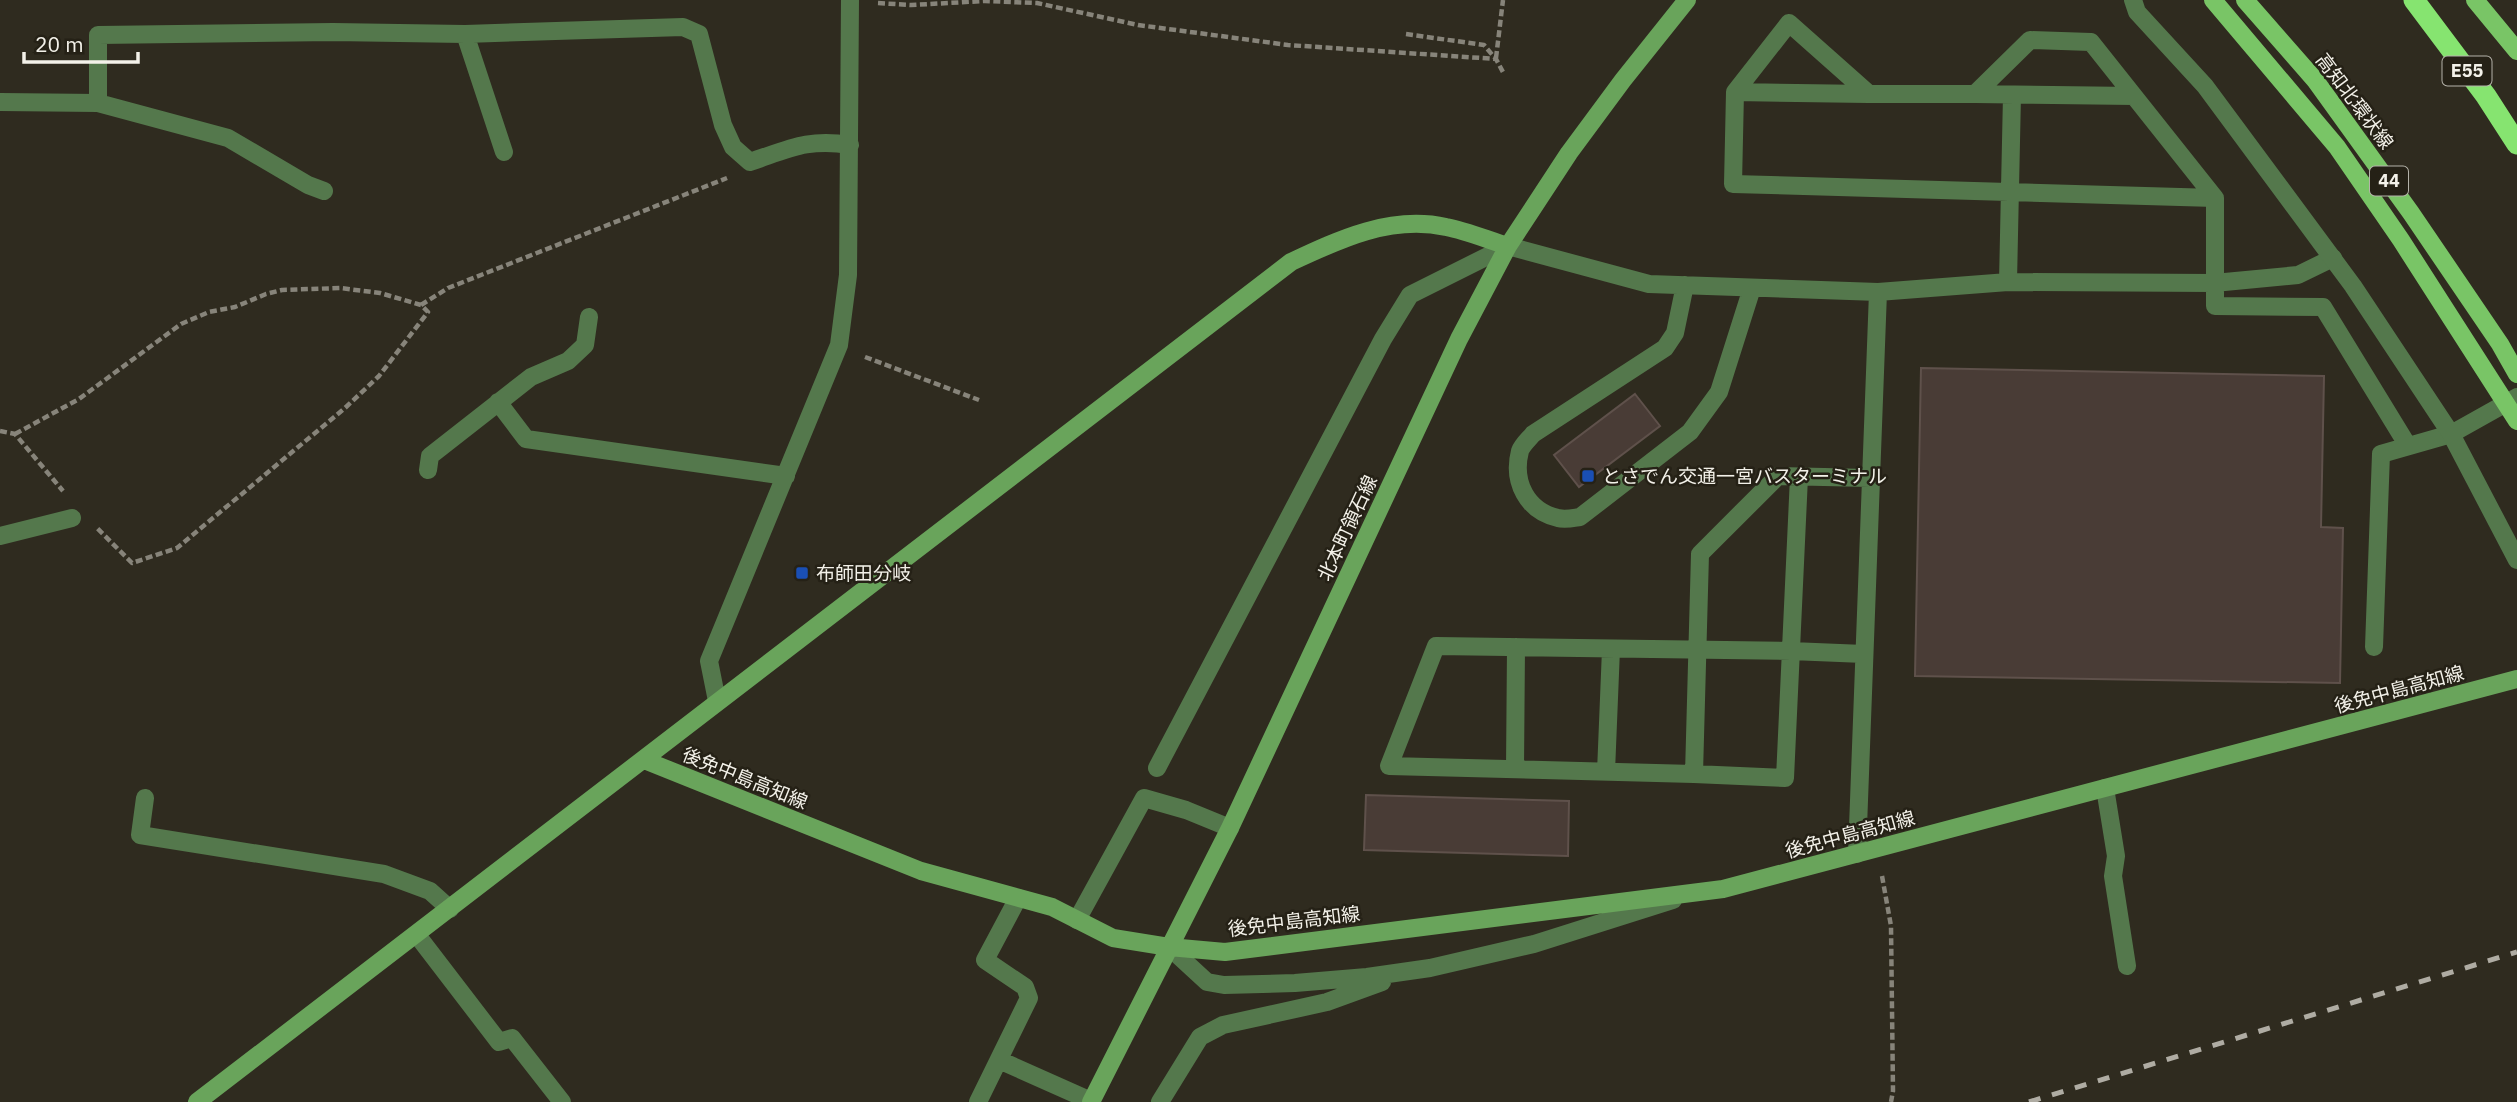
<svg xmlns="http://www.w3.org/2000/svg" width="2517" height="1102" viewBox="0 0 2517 1102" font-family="'IBM Plex Sans','Noto Sans JP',sans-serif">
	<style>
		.building { fill: #493c36; stroke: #5f514b; stroke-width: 2 }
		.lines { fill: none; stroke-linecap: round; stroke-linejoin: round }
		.path { stroke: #87847a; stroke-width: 4.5; stroke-dasharray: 7 3.5; stroke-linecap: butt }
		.lane { stroke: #54784c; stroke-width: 18 }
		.street { stroke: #54784c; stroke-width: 18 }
		.secondary { stroke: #69a45b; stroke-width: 18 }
		.primary { stroke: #79c566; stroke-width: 18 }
		.highway { stroke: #86e470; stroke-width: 21 }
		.rail { stroke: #afaca3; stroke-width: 5; stroke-dasharray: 12 12; stroke-linecap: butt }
		.transit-dot { fill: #1a4fb4; stroke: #252116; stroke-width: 2.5 }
		.labels { text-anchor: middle; stroke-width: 5; stroke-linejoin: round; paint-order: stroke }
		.shield { fill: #252116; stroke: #b5b3aa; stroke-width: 2 }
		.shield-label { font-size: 18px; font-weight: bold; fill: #f3f1e9 }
		.street-label { font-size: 19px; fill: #f3f1e9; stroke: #252116 }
		.poi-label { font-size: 19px; fill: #f3f1e9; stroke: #252116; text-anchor: start }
	</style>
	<rect width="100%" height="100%" fill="#2f2b1f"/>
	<!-- building -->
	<path class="building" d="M1921,368l403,8 -3,151 22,1 -3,155 -425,-7z
		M1635,394l25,32 -81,61 -25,-32z
		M1366,795l203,6 -1,55 -204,-6z"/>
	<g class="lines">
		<!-- path -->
		<path class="path" d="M878,3l33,2 74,-4 52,2 101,22 150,20 208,14 8,15
			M1406,34l78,11 11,13
			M1496,58l7,-58
			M421,305l27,-17 279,-110
			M865,357l114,43
			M0,431l15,3 48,57
			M15,434l64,-35 102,-75 28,-12 26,-5 31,-13 16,-4 58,-2 40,5 41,12 7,7 -49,64 -34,32 -168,140 -45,15 -35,-35
			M1882,876l9,50 2,165 -2,11"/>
		<!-- lane -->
		<path class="lane" d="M1735,92l134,2
			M1975,94l159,2
			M2215,198l-124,-156 -61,-2 -55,54h-106l-80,-71 -54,69 -2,92 482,14v108l108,1 85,139
			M1508,246l141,38 229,8 130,-10 206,1 84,-8 35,-17
			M2008,282l4,-187
			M1685,285l-10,48 -10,15 -132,86c-4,5 -11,11 -13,17 -8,31 7,60 38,67 7,2 15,0 22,-1l110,-85 29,-40 33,-104
			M1799,477l-14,301 -91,-4 6,-220 78,-78 92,2
			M2374,647l7,-193 70,-20
			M1515,769l1,-122
			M1606,772l5,-123
			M1694,774l-305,-8 47,-120 355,5 73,3
			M1857,854l21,-562"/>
		<!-- street -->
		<path class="street" d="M2133,0l4,12 68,74 148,200 98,148 66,126
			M465,34l39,118
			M0,102l98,1v-68l235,-3 132,2 218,-7 16,7 24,91 10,22 17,15c39,-13 58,-24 100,-17
			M98,103l130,35 80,47 16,6
			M498,402l28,37 260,37
			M2451,434l66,-37
			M428,470l2,-14 101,-79 37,-16 17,-16 4,-28
			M0,536l72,-18
			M717,701l-8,-40 130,-316 9,-70 2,-275
			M1157,768l226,-429 27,-44 98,-49
			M2105,788l11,68 -3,20 14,90
			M145,798l-5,37 244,39 46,17 20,18
			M1077,920l67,-122 42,12 44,18
			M417,935l82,107 13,-4 50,64
			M1169,947l38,35 17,3 71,-2 72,-6 63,-9 104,-24 139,-44
			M999,1060l92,41
			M978,1102l51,-104 -4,-11 -40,-27 33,-62
			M1160,1102l40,-65 23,-12 104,-23 55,-20"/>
		<!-- secondary -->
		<path class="secondary" d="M644,760l277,111 131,36 61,31 56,9 56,5 498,-63 794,-210
			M197,1102l1094,-840c49,-23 100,-47 155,-35 21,4 42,13 62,19
			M1091,1102l139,-274 229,-489 49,-93 61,-93 54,-73 64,-80"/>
		<!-- primary -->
		<path class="primary" d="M2213,0l124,147 64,93 116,181
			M2245,0l70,80 96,133 89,131 17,30
			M2475,0l42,51"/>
		<!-- highway -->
		<path class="highway" d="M2414,0l72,96 31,48"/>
		<!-- rail -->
		<path class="rail" d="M2029,1102l488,-150"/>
	</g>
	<!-- markers -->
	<g class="transit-dot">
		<rect x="1581" y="469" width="14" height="14" rx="3.5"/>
		<rect x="795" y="566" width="14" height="14" rx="3.5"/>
	</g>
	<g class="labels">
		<!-- shield labels -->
		<g class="shield">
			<rect x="2442.5" y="56.5" width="49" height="29" rx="5"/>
			<rect x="2370" y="166.5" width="38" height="29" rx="5"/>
		</g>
		<g class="shield-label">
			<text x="2467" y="77">E55</text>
			<text x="2389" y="187">44</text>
		</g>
		<!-- street labels -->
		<g class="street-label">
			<text transform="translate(2355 101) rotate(53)" y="7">高知北環状線</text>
			<text transform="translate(1347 528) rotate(-65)" y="7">北本町領石線</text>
			<text transform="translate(2399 689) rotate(-15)" y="7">後免中島高知線</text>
			<text transform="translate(745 778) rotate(22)" y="7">後免中島高知線</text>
			<text transform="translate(1850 834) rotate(-15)" y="7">後免中島高知線</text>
			<text transform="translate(1294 921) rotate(-7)" y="7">後免中島高知線</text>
		</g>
		<!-- poi labels -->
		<g class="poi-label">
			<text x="1602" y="483">とさでん交通一宮バスターミナル</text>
			<text x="816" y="580">布師田分岐</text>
		</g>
	</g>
	<!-- scale -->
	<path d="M24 52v10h114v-10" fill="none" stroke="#f3f1e9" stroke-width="3.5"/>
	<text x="35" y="52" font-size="21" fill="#f3f1e9" stroke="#252116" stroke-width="5" paint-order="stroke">20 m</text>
</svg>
